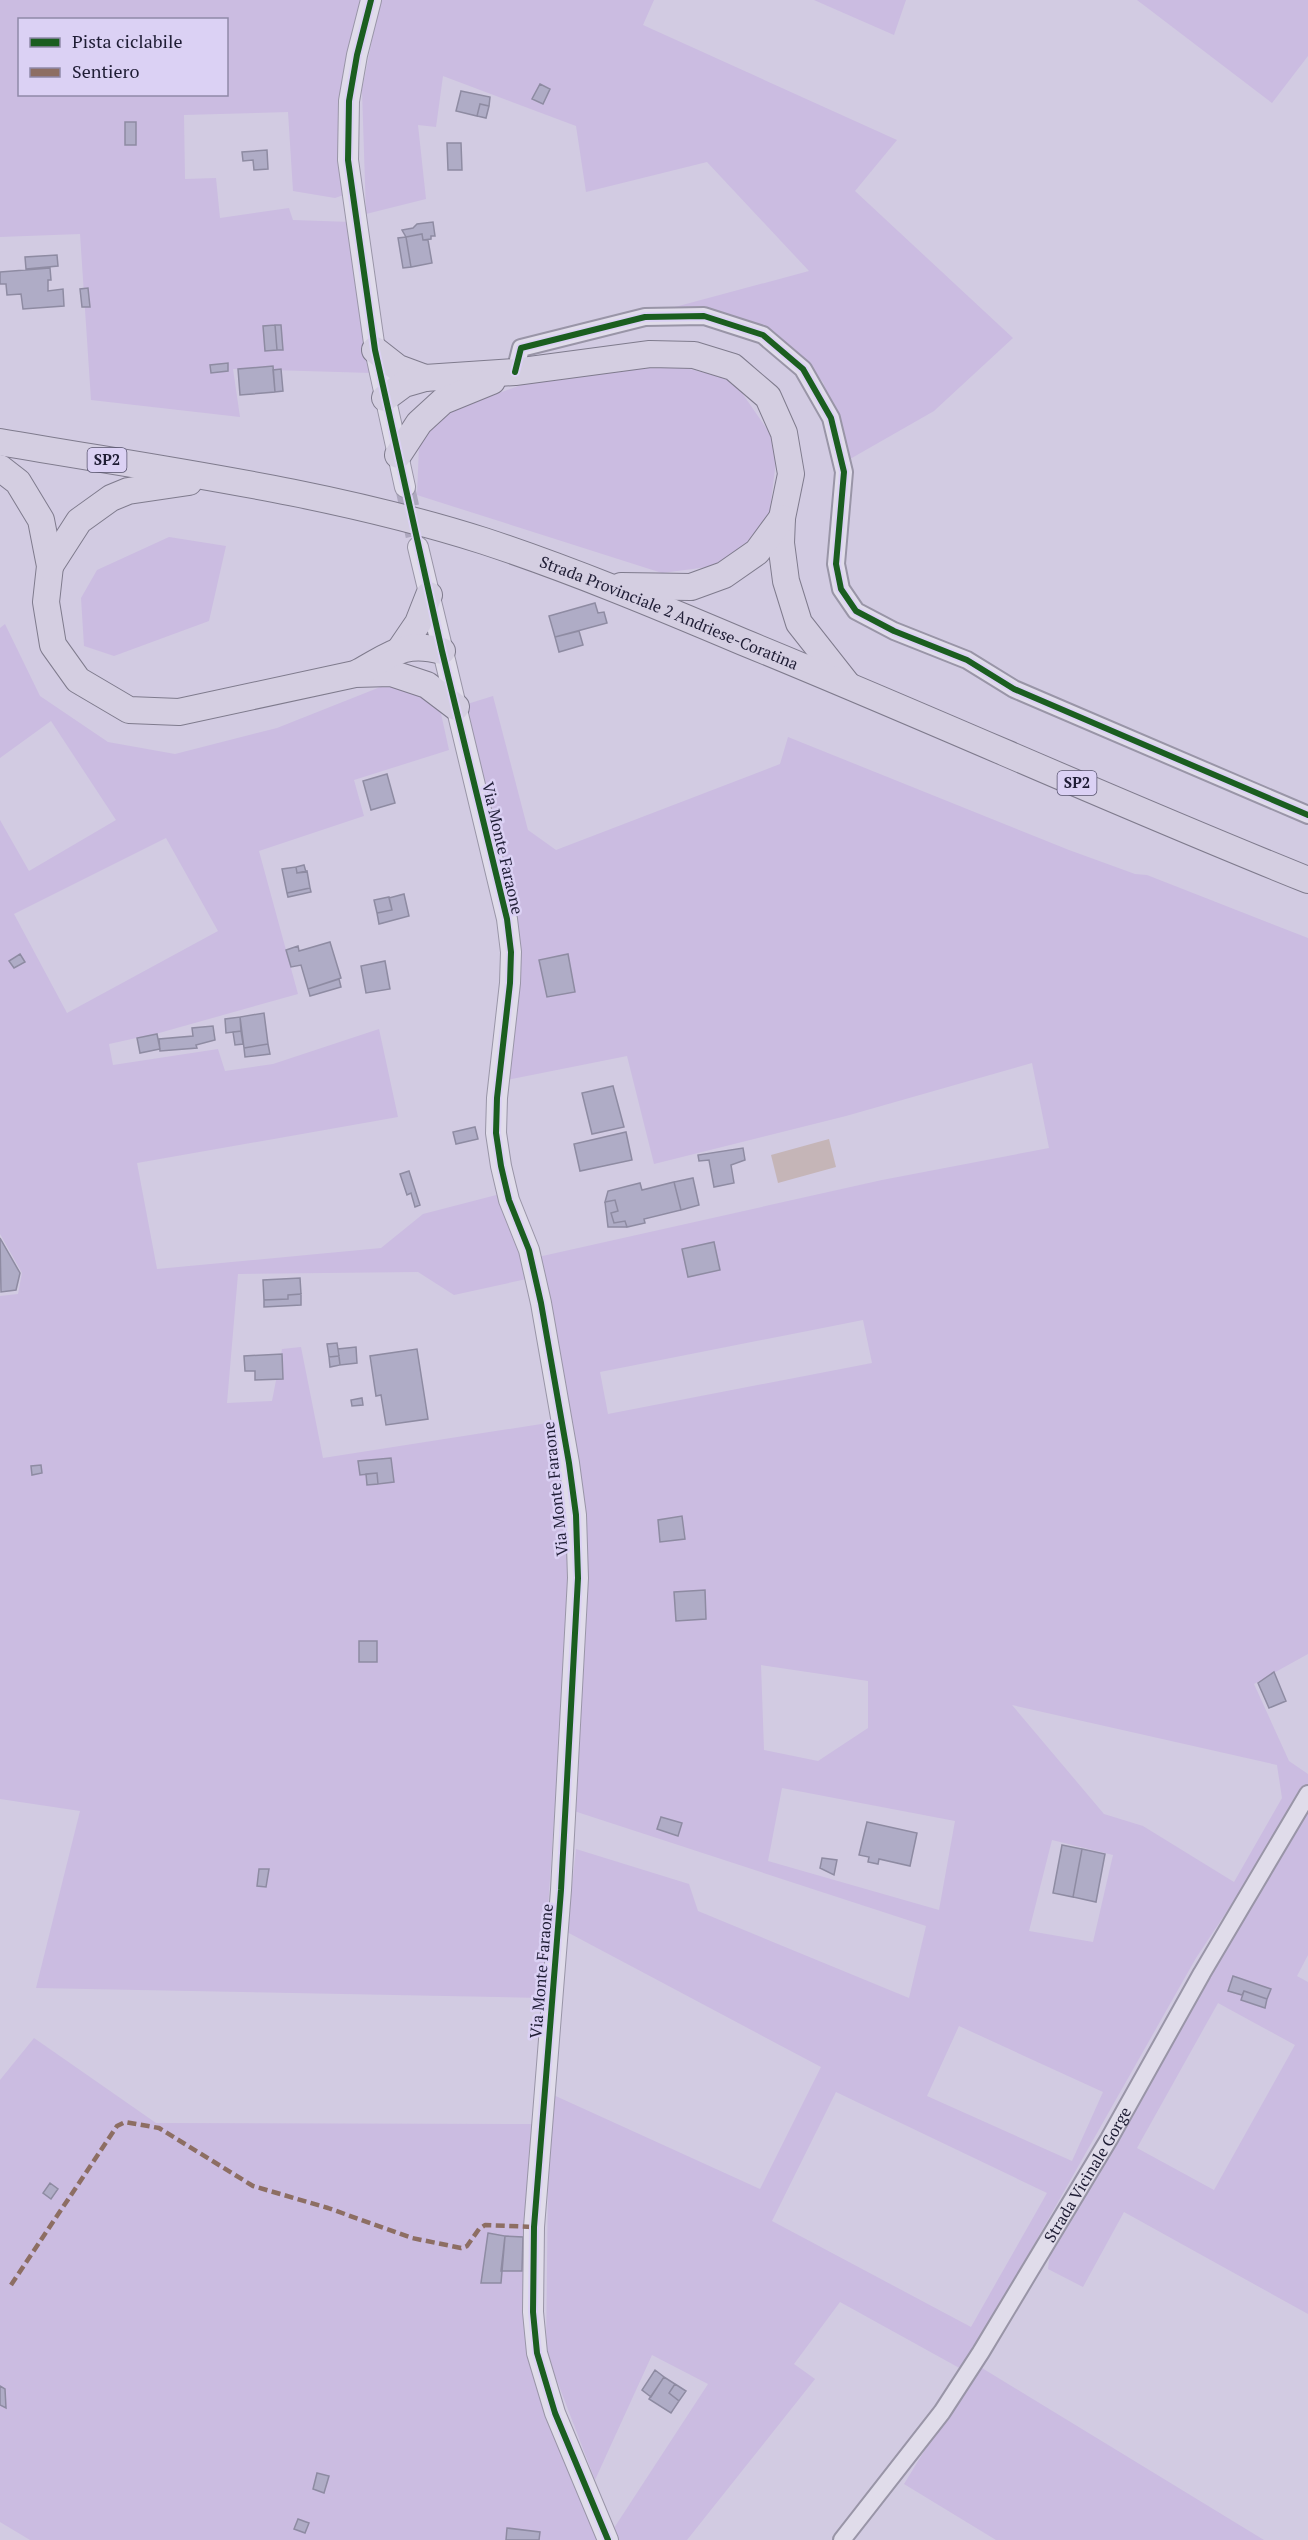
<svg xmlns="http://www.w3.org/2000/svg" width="1308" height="2540" viewBox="0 0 1308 2540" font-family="'PT Serif',serif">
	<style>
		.farmland { fill: #cbbce1; fill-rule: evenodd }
		.water { fill: #c5b5b7 }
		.building { fill: #afacc6; stroke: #8e8ba2; stroke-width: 1.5 }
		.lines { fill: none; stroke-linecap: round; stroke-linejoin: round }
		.tertiary-tunnel { stroke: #aea8bf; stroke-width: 20; stroke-dasharray: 20 10; stroke-linecap: butt }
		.minor-casing { stroke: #9995a7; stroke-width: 20 }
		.tertiary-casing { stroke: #9995a7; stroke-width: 22 }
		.primary-casing { stroke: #7f7b8d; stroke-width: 28 }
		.minor { stroke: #e0dcea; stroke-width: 16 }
		.tertiary { stroke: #e0dcea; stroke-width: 20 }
		.primary { stroke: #d4cee1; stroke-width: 26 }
		.quiet { stroke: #8d6e63; stroke-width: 4.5; stroke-dasharray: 9 4.5; stroke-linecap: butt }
		.cycleway-casing { stroke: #dbd1f4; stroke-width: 10 }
		.cycleway { stroke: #1b5e20; stroke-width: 6 }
		.labels { text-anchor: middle; stroke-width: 5; stroke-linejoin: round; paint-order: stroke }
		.shield { fill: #dbd1f4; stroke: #57536e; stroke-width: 1.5 }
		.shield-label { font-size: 15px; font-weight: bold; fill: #1f1d35 }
		.street-label { font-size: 16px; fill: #1f1d35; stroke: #dbd1f4 }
	</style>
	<rect width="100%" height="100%" fill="#d2cbe2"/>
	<!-- farmland -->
	<path class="farmland" d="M0,0h368l-23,125 10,66 -20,7 -42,-7 -5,-79 -104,3 1,64 31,-1 4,40 69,-10 4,12 58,2 21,151 -139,-4 7,48 -149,-17 -11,-166 -80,3zM20,20h206v74h-206z
		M380,0h274l-11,25 254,115 -42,51 158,147 -79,73 -84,48 -27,-77 -43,-45 -105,-30 134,-36 -102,-109 -121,30 -10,-66 -133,-50 -7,51 -18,-2 8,74 -60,15 -4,-124z
		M814,0h92l-12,35z
		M1137,0h171v56l-36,47z
		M674,365l59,15 45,65 -10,80 -45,40 -61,8 -245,-78 2,-49 23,-32 90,-33z
		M169,537l57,9 -17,75 -95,35 -30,-10 -3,-48 16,-28z
		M5,624l35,72 68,46 67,12 102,-26 121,-48 40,20 11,50 -95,30 10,36 -105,35 39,143 -139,39 -50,11 4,21 105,-16 7,22 48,-7 106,-35 19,88 -261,46 20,106 224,-21 42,-34 81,-21 27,85 -77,17 -36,-23 -180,2 -11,129 45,-2 10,-52 19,-2 22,111 231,-36 18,129 -30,447 -506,-10 44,-177 -80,-12v-503l18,-2 4,-21 -22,-39v-414l29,51 87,-51 -65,-99 -51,37v-130zM166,838l52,93 -151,82 -53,-99z
		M493,696l35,134 28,20 224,-86 8,-27 281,113 66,24 12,1 161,63v716l-54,30 35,77 19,13v15l-112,169 -233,412 -123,-68 -46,62 21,15 -128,161h-69l-4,-12 94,-144 -56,-29 -57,125 -49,-128 3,-259 211,96 61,-122 -254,-135 9,-83 113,35 9,27 211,87 17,-72 -352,-115 9,-303 -45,-251 344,-77 167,-32 -17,-85 -186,53 -192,48 -27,-108 -120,24 11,-139 -54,-236zM863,1320l9,43 -264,51 -8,-42zM761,1665l107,16v47l-50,33 -54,-11zM1012,1705l265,60 5,33 -48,84 -91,-56 -39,-12zM782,1788l173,33 -16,89 -171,-49zM1052,1840l61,15 -20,87 -64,-11zM959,2026l144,66 -31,69 -145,-65zM836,2092l211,101 -76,134 -199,-106z
		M1308,1806v149l-11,21 11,6v332l-184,-102 -41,75 -35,-18 2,-18zM1218,2003l77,42 -81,145 -77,-42z
		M34,2038l122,85 379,1 -1,230 69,186h-573l-30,-18v-442z
		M977,2365l287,175h-268l-92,-56z"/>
	<!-- water -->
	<path class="water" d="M829,1139l7,28 -58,16 -7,-28z"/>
	<!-- building -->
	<path class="building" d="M540,84l10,5 -7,15 -11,-5z
		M461,91l29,6 -1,9 -9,-2 -3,12 -21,-5z
		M480,104l9,2 -3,12 -9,-2z
		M125,122h11v23h-11z
		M447,143h14l1,27h-14z
		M267,150l1,19 -14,1 -1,-10 -10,1 -1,-9z
		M433,222l2,14h-4v3l-8,1 -1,-6 -16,3 -4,-7 11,-2 4,-4z
		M422,234l1,6h5l4,23 -21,4 -5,-30z
		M406,237l5,30 -8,1 -5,-30z
		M57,255l1,11 -32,3 -1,-12z
		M50,268l1,12h-3v11l15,-2 1,17 -41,3 -2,-15 -14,1 -1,-11h-6v-12z
		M88,288l2,19h-8l-2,-18z
		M275,325h6l2,25h-6z
		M275,325l2,25 -12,1 -2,-25z
		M228,363v8l-17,2 -1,-8z
		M273,366l2,26 -35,3 -2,-26z
		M281,369l2,22 -8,1 -2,-22z
		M595,603l3,10 6,-1 3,11 -52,14 -6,-21z
		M579,631l4,14 -24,7 -4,-15z
		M387,774l8,29 -24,7 -8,-29z
		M304,865l2,7 -9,1 -1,-6z
		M296,867l1,6 10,-2 3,17 -23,5 -5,-24z
		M310,888l1,4 -23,5 -1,-4z
		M404,894l5,22 -30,8 -2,-11 15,-3 -3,-12z
		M389,897l3,13 -15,3 -3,-13z
		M330,942l11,36 -33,11 -7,-24 -10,2 -5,-17 12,-4 1,5z
		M20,954l5,8 -11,6 -5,-7z
		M568,954l7,38 -28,5 -8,-37z
		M385,961l5,28 -24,4 -5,-27z
		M339,979l2,8 -31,9 -2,-7z
		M264,1013l4,31 -24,4 -4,-31z
		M240,1017l1,14 -15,2 -1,-14z
		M213,1026l2,14 -19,5 1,3 -37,3 -1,-12 34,-3 -1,-8z
		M241,1031l2,13 -8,1 -2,-13z
		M157,1034l3,15 -20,4 -3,-15z
		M268,1044l2,10 -25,3 -1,-9z
		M613,1086l11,41 -32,7 -10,-41z
		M475,1127l3,12 -22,5 -3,-12z
		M626,1132l6,28 -52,11 -6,-27z
		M743,1148l2,12 -14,5 3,18 -20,4 -5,-27 -10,1 -1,-6z
		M409,1171l11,34 -5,2 -4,-14 -4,2 -7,-21z
		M693,1178l6,27 -18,5 -7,-28z
		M674,1182l7,28 -37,9 1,4 -18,4 -2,-6 -11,2 -3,-10 7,-2 -3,-11 -10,2 3,-11 32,-8 2,7z
		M615,1200l3,11 -7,2 3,10 11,-2 2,6h-19l-3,-25z
		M0,1238l20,35 -4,17 -15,2z
		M714,1242l6,28 -32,7 -6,-28z
		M300,1278l1,16 -13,1v4l-24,1 -1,-20z
		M301,1294v11l-37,2v-7l24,-1v-4z
		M337,1343l2,13 -10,1 -2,-13z
		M356,1347l1,16 -17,2 -2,-16z
		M417,1349l11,70 -42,6 -5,-30 -5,1 -6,-40z
		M282,1354l1,25 -28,1v-9h-10l-1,-15z
		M339,1356l1,9 -10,2 -1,-10z
		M362,1398l1,7 -11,1 -1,-6z
		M391,1458l3,24 -16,2 -1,-11 -17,2 -2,-14z
		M41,1465l1,8 -10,2 -1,-9z
		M377,1473l1,11 -11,1 -1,-11z
		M682,1516l3,23 -25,3 -2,-22z
		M705,1590l1,29 -30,2 -2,-29z
		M359,1641h18v21h-18z
		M1274,1672l12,29 -17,7 -11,-25z
		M661,1817l21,6 -4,13 -21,-7z
		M867,1822l50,11 -7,33 -31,-7 -1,5 -10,-2 1,-5 -10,-2z
		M1062,1845l20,4 -9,48 -20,-4z
		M1082,1849l23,5 -9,48 -23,-5z
		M822,1858l15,2 -3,15 -14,-7z
		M259,1869h10l-3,18 -9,-1z
		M1233,1976l38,13 -4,10 -23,-8 -2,4 -14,-4z
		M1244,1991l23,8 -2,9 -24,-8z
		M50,2183l8,6 -7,10 -8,-6z
		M488,2233l17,3 -4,47h-20z
		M505,2236l18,1 -1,34h-21z
		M655,2370l9,7 -13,20 -9,-7z
		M664,2377l11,7 -6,9 10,8 -8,12 -22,-14z
		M675,2384l11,7 -7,10 -10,-8z
		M0,2386l5,3 1,19 -6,-3z
		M317,2473l12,3 -5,17 -11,-4z
		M298,2519l11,4 -4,10 -11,-4z
		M507,2528l33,4 -1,8h-33z"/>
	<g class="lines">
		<!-- tertiary-tunnel -->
		<path class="tertiary-tunnel" d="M405,487l13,60"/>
		<defs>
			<g id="minor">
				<path d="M515,372l6,-24 124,-31 59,-1 59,19 40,34 28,49 13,54 -8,92 5,25 15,22 38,20 73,29 47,29 294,126"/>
				<path id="s1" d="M842,2540l100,-128 39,-60 128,-213 93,-166 106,-179"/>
			</g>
			<path id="tertiary" d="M371,0l-14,55 -8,46 -1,59 27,190 30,137
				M418,547l89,372 4,33 -1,31 -13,115 -1,35 5,33 8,34 20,50 12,53 28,160 7,52 2,63 -17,312 -27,337 -1,85 4,41 18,60 53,127"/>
			<g id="primary">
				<path d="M375,350l23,18 27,10"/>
				<path d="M385,398l19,-14 21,-6 90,-6 135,-18 44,1 39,12 35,30 16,36 7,41 -9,44 -1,25 5,38 13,42 48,61"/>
				<path id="s2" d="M0,442c162,28 327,49 484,99 88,29 174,65 259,101 189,77 375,162 565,238"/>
				<path d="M398,455l21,-32 24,-22 49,-20"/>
				<path d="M0,468l18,14 23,38 9,46 -4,36 7,43 25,35 51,30 50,2 176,-38 36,-1 36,12 29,22"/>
				<path d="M50,566l29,-45 32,-23 17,-7 61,-9"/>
				<path d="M621,586l70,1 33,-12 33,-23 25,-34"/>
				<path d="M401,648l17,-25 11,-28"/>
				<path d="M359,672c33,-18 45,-31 83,-21"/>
			</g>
		</defs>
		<!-- minor casing -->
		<use href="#minor" class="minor-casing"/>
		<!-- tertiary casing -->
		<use href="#tertiary" class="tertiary-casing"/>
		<!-- primary casing -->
		<use href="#primary" class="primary-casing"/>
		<!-- minor -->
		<use href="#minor" class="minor"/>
		<!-- tertiary -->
		<use href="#tertiary" class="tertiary"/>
		<!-- primary -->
		<use href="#primary" class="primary"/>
		<!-- quiet -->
		<path class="quiet" d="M11,2285l106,-159 8,-4 34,6 94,58 75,22 84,30 49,10 6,-2 12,-17 6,-4 49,2"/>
		<defs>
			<path id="cycleway" d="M371,0l-14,55 -8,46 -1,59 27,190 67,301 65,268 4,33 -1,31 -13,115 -1,35 5,33 8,34 20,50 12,53 28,160 7,52 2,63 -17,312 -27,337 -1,85 4,41 18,60 53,127
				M515,372l6,-24 124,-31 59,-1 59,19 40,34 28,49 13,54 -8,92 5,25 15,22 38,20 73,29 47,29 294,126"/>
		</defs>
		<!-- cycleway casing -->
		<use href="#cycleway" class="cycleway-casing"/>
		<!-- cycleway -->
		<use href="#cycleway" class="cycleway"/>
	</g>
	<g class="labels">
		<!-- shield labels -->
		<g class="shield">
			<rect x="87.5" y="448" width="39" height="24" rx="4.5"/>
			<rect x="1057.5" y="771" width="39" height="24" rx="4.5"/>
		</g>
		<g class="shield-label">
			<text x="107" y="465">SP2</text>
			<text x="1077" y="788">SP2</text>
		</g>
		<!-- street labels -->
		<g class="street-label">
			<text dy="6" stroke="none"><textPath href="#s2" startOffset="693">Strada Provinciale 2 Andriese-Coratina</textPath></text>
			<text transform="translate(503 848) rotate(77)" y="6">Via Monte Faraone</text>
			<text transform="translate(555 1489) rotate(-96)" y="6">Via Monte Faraone</text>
			<text transform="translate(541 1971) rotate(-85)" y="6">Via Monte Faraone</text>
			<text dy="6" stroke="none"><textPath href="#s1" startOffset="441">Strada Vicinale Gorge</textPath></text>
		</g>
	</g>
	<!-- legend -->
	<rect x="18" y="18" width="210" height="78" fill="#dbd1f4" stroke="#9089a8" stroke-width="1.5"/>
	<rect x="30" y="38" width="30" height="9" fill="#1b5e20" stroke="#9089a8" stroke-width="1.5"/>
	<text x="72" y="48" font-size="18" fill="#1f1d35">Pista ciclabile</text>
	<rect x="30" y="68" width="30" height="9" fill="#8d6e63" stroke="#9089a8" stroke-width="1.5"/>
	<text x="72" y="78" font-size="18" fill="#1f1d35">Sentiero</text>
</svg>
